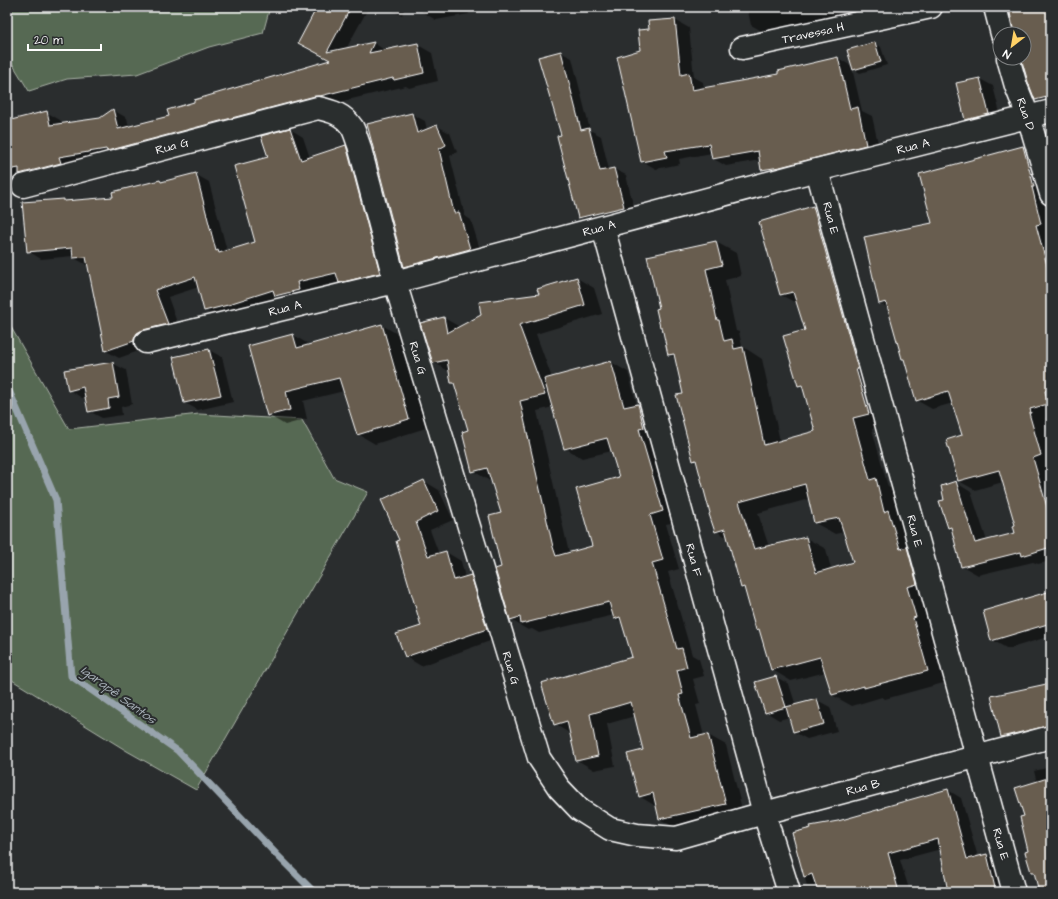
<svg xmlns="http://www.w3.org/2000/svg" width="1058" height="899" viewBox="0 0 1058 899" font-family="'Architects Daughter',sans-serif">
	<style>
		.green { fill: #576953; stroke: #abb4a9 }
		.shadow { fill: #0007; fill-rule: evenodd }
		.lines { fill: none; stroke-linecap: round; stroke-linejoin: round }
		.stream { stroke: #98a4ad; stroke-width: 7 }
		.building { fill: #685d4f; stroke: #fff; fill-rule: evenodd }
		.minor-casing { stroke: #fff; stroke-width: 25 }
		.minor { stroke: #2a2d2e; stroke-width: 22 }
		.labels { text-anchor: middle; stroke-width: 4; stroke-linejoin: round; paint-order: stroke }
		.street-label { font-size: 12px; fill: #fff; stroke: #2a2d2e }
		.water-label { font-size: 13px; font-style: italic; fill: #aab3bb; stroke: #2a2d2e }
	</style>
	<rect width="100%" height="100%" fill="#2a2d2e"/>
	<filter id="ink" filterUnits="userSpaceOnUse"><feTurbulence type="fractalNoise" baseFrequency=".025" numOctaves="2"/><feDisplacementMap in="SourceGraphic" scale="8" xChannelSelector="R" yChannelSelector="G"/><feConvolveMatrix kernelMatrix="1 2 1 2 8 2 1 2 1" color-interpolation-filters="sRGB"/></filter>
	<g filter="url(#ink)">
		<!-- green -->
		<path class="green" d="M7,7h263l-7,26 -54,14 -72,27 -70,5 -38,12 -22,-36z
			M7,318l5,11 57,100 130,-15 103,6 32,58 34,14 -172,298 -69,-39 -120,-74z"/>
		<!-- shadow -->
		<path class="shadow" d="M318,7h51l-23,42 28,-6 12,8 32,-6 14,8 6,28 -29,7 -3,-2 -380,91 -19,2v-57l39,-10 14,8 2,4 38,-6 13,-8 14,8 2,9 41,-10 162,-56 -19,-10z
			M382,7h23l-3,8z
			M421,7h46l2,7 -33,6 -14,-8z
			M747,7h154l-134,27 -16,-9z
			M1009,7h42v101l-15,-8 -14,-42h2v-24h-9z
			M675,20l14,8 5,49 9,5 1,7 75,-14 59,-17 15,9 22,-24 6,4 6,18 -27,8 -8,-5 10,43 10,5 8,36 -105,25 -13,-8 -2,-9 -34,6 -14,-8v-5l-33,6 1,5 -24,5 -14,-8 -1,-110 9,-21z
			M560,52l12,6 18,72 11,6 8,34 5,-1 12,6 9,38 -45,11 -11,-7z
			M980,79l13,7 9,35 -23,6 -13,-8z
			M412,114l13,7 2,9 10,-4 13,7 7,19 -7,4 15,60 6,4 11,36 -65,17 -12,-7z
			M290,129l13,8 7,21 36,-12 13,7 33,127 -39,10 -13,-8 -31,7 2,9 -93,20 -13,-8 -6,-23 -31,10 12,34 -33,17 -28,10 -13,-7 -18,-86h-1l-13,-7 -1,-2 -32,3 -13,-8 36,-51 4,2 46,-4 46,-17 3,1 32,-8 14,8 18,69 29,-9 13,-85z
			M1022,147l16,9 13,57v203l-6,2 1,3 -2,1 7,23v21l-3,1 3,10v84l-13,3 -5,-2 -55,13 -16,-9 -9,-36 -4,-3 -4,-27 10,-18 16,10 16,49 29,-7v-8l-13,-44 -28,8 -16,-9 4,-45 -10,-33 -21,6 -16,-9 -11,-40 -2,-1 -15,-51 -8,-5 54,-80z
			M813,207l19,12 56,206 -16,4 16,58 8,4 51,191 -62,17 -3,-2 -30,9 -20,-11 -6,-23 -35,9 -20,-12 -10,-37 -4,-3 -12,-40 -4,-2 -13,-49 -12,-7 -19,-69 -4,-2 -9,-65 -8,-37 -7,-4 -8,-45 55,-67 20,11 5,23 -16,4 11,51 3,1 3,14 20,13 18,82 36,-9 -12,-44 -6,-3 8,-55 -8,-26 -17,-9 -21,-72zM809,499l6,24 20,11 9,-2 10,31 -23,6 -5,-20 -20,-11 -37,9 -11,-34z
			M577,278l17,10 8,26 -66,20 16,44 59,-16 17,10 9,33 18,10 25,106 -14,3 13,45 -11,3 24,83 7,4 5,17 -11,3 7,25 -4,1 8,31 4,-1 18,10 17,68 -66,16 -17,-10 -3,-12 -18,-11 6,-45 -10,-35 -28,8 8,42 -21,4 -17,-10 -6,-26 -17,-10 79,-67 -10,-34 -8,-5 -1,-3 -75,18 -7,-4 -4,1 -17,-10 -15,-51 6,-1 1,-54 -11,-34 -2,1 -17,-10 -4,-40 -13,-46 -4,-2 -2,-11 -17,-10 11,-44 16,9zM553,407l12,41 17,10 30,-7 8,27 -26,68 -25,7 -32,-142z
			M382,325l17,10 27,93 -51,16 -17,-10 -14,-43 -41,10 4,18 -22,6 -17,-10 25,-80 17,10z
			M209,350l13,7 11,45 -35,8 -13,-7 -11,-45z
			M112,363l14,7 6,34 -11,3 1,8 -20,3 -13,-7 -3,-14 -4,1 -13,-8z
			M424,481l15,9 14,30 -23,10 9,24 7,-2 15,9 4,17 6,-2 15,9 15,52 -80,29 -15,-9 16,-31 -22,-85z
			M1051,590v46l-43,13 -16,-9 44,-43v-2z
			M776,677l13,7 7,22 21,-6 13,7 7,24 -30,8 -13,-7 -4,-15 -11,3 -13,-8z
			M1051,684v54l-32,8 -17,-9z
			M1051,767v125h-11l-5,-18 -3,-2 -7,-55 12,-34 -3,-12z
			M948,790l13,8 17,59 9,-2 14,8 7,29h-96l36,-8 -7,-35 -41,11 10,32h-108v-4l5,-2 -14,-52 46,-12z"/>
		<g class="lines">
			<!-- stream -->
			<path class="stream" d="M7,386l49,114 15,176 107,75 99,104 37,37"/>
		</g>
		<!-- building -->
		<path class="building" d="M317,7h34l-24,45 47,-10 -5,11 49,-10 6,30 -30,7 -1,-2 -73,18h-5l-208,55 -1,-2 -47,8 2,6 -42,11v-6l-12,2v-49l40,-10 3,14 50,-7 13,-9 5,20 51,-13 -2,-6 27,-8v-2l136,-40 -32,-17z
			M1009,7h42v89l-16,4 -7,-18 -7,-24h3v-24h-10z
			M675,19l6,56 8,-2 3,17 86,-16v-3l60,-14 12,52 8,-2 8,38 -86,22 -19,3 -3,-19 -46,8 -3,-15 -44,7 2,6 -26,5 -24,-105 23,-7 -2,-20 11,-1 -1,-8z
			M875,42l6,20 -28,8 -6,-20z
			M561,51l20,79 8,-2 11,43 14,-3 10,39 -46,11 -21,-82 4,-1 -23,-78z
			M980,78l9,36 -24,6 -9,-37z
			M412,113l5,20 20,-8 9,20 -7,4 15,64 5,-1 11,37 -66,18 -37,-143z
			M290,128l11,32 45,-15 34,128 -41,10 -3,-10 -39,9 2,8 -24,6 -2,-6 -41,13v1l-28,7 -9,-34 -40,13 13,34 -25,6 -6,3 -3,5v3l-29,10 -19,-94 -13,1 -1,-10 -45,4 -5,-50 42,-3v2l49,-4 -1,-5 48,-12 1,2 35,-9 20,78 2,-1 1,3 36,-11 -21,-76 34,-9 -7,-21z
			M1023,146l11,41h-2l9,37 -5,1 15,55v109l-6,2 3,13 -18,5 1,4h-2l12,42 -8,3 18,63v26l-29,9 -1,-4 -60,15 -10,-40 -3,1 -9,-27 5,-1 -3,-14 15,-5 19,62 40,-10 -2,-7 2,-1 -16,-55 -41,11 -12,-41 16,-5 -14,-44 -32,10 -12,-42h-2l-16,-57 -7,2 -15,-67 68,-14 -13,-49z
			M813,206l45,163h-2l13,45 -16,4 17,62 6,-2 8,34 4,-2 12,39 7,-2 10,37 -10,3 9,30 -3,1 15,53 -64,17v-2l-32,9 -12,-38 -49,13 -12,-41 -3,1 -12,-43 -3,1 -16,-59 -10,3 -6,-18 1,-1 -14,-53 -3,1 -17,-66 7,-1 -9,-40 -6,1 -6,-28h-2l-4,-18 3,-1 -12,-52 69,-15 6,24 -16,4 11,51h2l5,21 8,-2 2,10 9,-2 14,64 7,34 51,-14 -13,-46 -4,1 -15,-50 22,-6 -12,-38 -13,3 -21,-73zM805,484l9,39 25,-5 14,44 -37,11 -10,-36 -52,12 -15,-47z
			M577,277l8,28 -66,20 26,70 -25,6 33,146 3,9 36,-10 -16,-57 43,-12 -12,-39 -43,11 -20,-70 67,-18 13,46 14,-3 6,24 -5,1 24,82 -13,4 13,45 -11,3 25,86 5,-1 5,19 -10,3 6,24 -4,1 12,43 17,-4 18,70 -67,15 -6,-26 -14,4 -12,-43 16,-4 -12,-48 -41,12 8,42 -22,5 -9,-40 -13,4 -13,-42 91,-26 -12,-40 -6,2 -5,-17 -88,22 -1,-7 -10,3 -15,-51 6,-2 -12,-51 12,-3 -14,-45 -15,4 -10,-40 6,-2 -14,-47h-3l-4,-23 -14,3 -13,-40 24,-6 3,16 34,-18 -2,-13 60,-8 -2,-5z
			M382,324l27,95 -52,16 -18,-57 -53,13 4,19 -23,6 -19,-70 45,-12 4,14z
			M209,349l12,46 -37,8 -11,-46z
			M113,362l6,35 -11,2 1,9 -21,4 -5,-25 -15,4 -4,-21z
			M424,480l14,31 -22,11 12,34 18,-5 8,29 17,-5 16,54 -82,28 -9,-23 25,-8 -25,-85 3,-1 -18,-40z
			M1051,591v32l-60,18 -8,-30z
			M776,676l10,31 -21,6 -10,-31z
			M1051,683v42l-50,12 -10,-41z
			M817,699l7,25 -31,8 -7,-25z
			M1051,777v115h-12l-5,-20h-3l-6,-20 3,-1 -8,-34 4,-1 -9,-28z
			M948,789l19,70 20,-5 9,38h-48l-10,-53 -50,14 11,39h-81l-6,-18 -8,3 -12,-44 19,-5 -1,-2 28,-5 46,-13v-1z"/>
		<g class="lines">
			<defs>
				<path id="minor" d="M995,7l7,27
					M742,48l189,-41
					M1008,58l8,28 12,30 23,78
					M817,170l197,722
					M23,186l295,-78c14,3 25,6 34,19 3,5 5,13 7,18l36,137 144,476 20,30 21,22 30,19 27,6 39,3 88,-25 287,-76
					M603,227l161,586 25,79
					M146,342l249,-60 422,-112 234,-59"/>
			</defs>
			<!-- minor casing -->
			<use href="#minor" class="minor-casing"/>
			<!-- minor -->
			<use href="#minor" class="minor"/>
		</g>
	</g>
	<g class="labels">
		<!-- street labels -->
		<g class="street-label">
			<text transform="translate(813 33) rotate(-12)" y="4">Travessa H</text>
			<text transform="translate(1026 114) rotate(71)" y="4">Rua D</text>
			<text transform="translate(172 146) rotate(-15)" y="4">Rua G</text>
			<text transform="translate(913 146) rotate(-14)" y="4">Rua A</text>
			<text transform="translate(831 218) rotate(75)" y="4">Rua E</text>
			<text transform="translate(599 228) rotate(-15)" y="4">Rua A</text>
			<text transform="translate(285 308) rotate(-14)" y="4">Rua A</text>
			<text transform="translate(418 358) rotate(73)" y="4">Rua G</text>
			<text transform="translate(915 531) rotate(75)" y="4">Rua E</text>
			<text transform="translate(694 560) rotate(75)" y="4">Rua F</text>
			<text transform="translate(511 668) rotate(73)" y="4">Rua G</text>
			<text transform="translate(863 787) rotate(-15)" y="4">Rua B</text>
			<text transform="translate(1001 844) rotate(74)" y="4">Rua E</text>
		</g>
		<!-- water labels -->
		<g class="water-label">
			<text transform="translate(119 694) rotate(36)" y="5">Igarapê Santos</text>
		</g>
	</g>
	<!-- margin -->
	<rect width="1058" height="899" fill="none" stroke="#2a2d2e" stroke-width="24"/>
	<rect x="12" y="12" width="1034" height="875" fill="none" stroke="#fff" stroke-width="1.5" filter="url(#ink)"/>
	<!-- north arrow -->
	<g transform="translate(1012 46) rotate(211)"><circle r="19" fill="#2a2d2e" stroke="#7f8182"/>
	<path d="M0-3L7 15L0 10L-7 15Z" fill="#ffd166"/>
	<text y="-6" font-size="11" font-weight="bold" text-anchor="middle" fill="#ffffff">N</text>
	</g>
	<!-- scale -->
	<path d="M28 44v6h73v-6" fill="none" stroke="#ffffff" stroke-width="2"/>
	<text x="34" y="44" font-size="12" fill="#ffffff" stroke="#2a2d2e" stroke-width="3" paint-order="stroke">20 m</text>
</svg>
